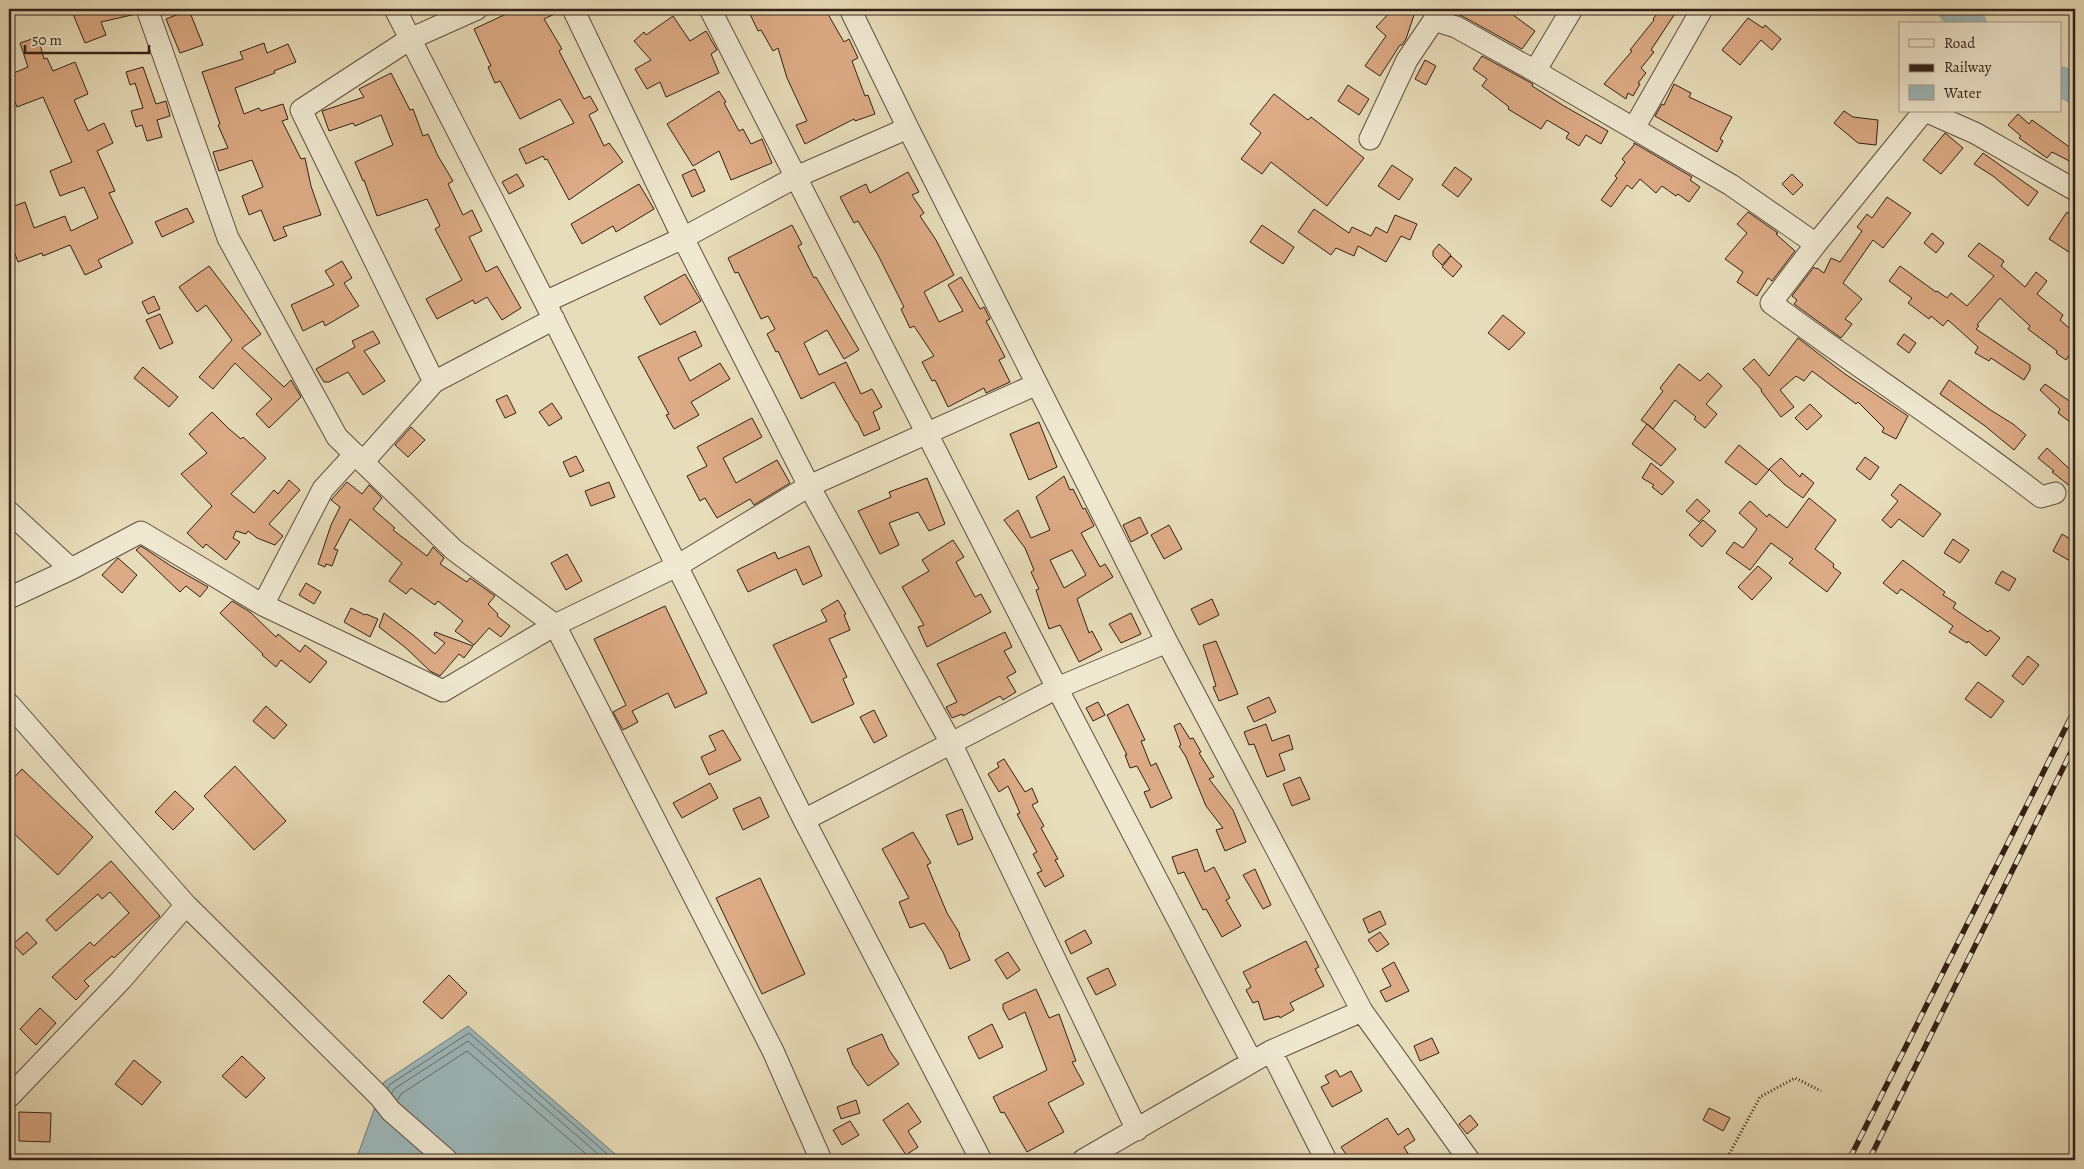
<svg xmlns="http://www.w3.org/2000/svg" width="2084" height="1169" viewBox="0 0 2084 1169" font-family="Alegreya,serif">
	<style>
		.water { fill: #9db8bb; stroke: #727b79 }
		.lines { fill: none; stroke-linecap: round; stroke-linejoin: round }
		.shore { stroke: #686c69; stroke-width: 1 }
		.river { stroke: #9db8bb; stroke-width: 30 }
		.building { fill: #ddab85; stroke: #322017; fill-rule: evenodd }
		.minor-casing { stroke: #604f40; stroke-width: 23 }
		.path { stroke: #322017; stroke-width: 3; stroke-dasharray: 1 2.5; stroke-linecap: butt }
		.minor { stroke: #f0e9d2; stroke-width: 21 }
		.rail-casing { stroke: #322017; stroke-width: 5.5 }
		.rail { stroke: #f0e9d2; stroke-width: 4; stroke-dasharray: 11; stroke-linecap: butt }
	</style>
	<rect width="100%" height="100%" fill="#e8ddba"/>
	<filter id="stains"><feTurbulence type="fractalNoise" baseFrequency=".004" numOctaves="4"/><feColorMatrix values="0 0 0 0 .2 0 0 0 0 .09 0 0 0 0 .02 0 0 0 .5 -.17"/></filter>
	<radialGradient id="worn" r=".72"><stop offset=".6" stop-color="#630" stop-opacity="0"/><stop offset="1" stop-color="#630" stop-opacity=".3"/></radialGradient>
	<!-- water -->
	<path class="water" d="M468,1026l154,134h-266l28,-78z"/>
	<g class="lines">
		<!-- shore -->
		<path class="shore" d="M388,1088l1,-3 80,-52 145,127
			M392,1093l2,-4 74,-48 137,119
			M398,1100l3,-6 66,-43 126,109"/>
		<!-- river -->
		<path class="river" d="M1952,9l20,15
			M2060,81l15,8"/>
	</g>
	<!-- building -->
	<path class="building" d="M71,9h64l1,5 -35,8 5,13 -21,8z
		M517,9h44v2l-17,8 18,30 -3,2 25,48 6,-3 8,14 -9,5 15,31 5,-3 14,19 -54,38 -22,-41 -2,1 -2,-4 -17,8 -7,-15 55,-26 -14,-24 -40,20 -20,-38 -5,2 -7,-16 3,-1 -17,-37z
		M764,9h61l19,33 5,-3 9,19 -6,3 13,35 3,-1 7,19 -20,7 -1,-2 -49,25 -9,-19 11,-4 -20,-43 -9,-30 -5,3 -12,-21 -3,1 -8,-17z
		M1393,9h23l-10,30 -4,6h-2l-20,31 -15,-10 21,-30 -10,-9z
		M1448,9h57l30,22 -13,18 -60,-33 -14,-5z
		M1661,9h17l-27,41 3,2 -13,16 5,5 -8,10 2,1 -7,12 -5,-3 -2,6 -22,-15 28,-33 -2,-1 24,-30 -1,-1z
		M189,10l14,35 -23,8 -14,-34z
		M673,16l17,25 16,-10 11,19 -6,4 8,19 -53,24 -6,-15 -13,7 -12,-20 16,-9 -17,-19 10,-9 2,3z
		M1748,18l15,10 2,-3 16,14 -9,11 -11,-10 -21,25 -18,-15z
		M38,37l6,22 3,-1 6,13 22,-9 13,32 -14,6 14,31 16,-8 9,20 -16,8 18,40 -6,2 24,50 -35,17 4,7 -17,8 -15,-30 -27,11 -1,-3 -24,9 -9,-24v-30l16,-6 9,26 31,-12 6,15 27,-13 -14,-31 -24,9 -10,-25 22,-9 -29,-65 -26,10 -8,-20v-12l19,-8 -8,-24z
		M264,43l3,10 21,-9 8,18 -22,9 1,2 -40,15 9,26 15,-6 2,3 22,-7 5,15 -6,2 19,38 4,-1 6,28 10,29 -38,12 4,9 -13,5 -13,-31 -12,5 -7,-19 21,-9 -11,-27 -33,11 -6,-19 15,-4 -10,-23 2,-1 -18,-52 41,-13 -3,-7z
		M1482,56l51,28 -1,2 32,20 44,25 -7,13 -15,-9 -7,11 -13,-8 3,-5 -22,-13 -6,9 -33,-20 1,-2 -27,-21 5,-7 -14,-10z
		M1425,60l11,6 -10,19 -11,-6z
		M143,67l13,37 10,-3 4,15 -13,4 5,17 -15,4 -5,-16 -6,2 -5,-16 12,-3 -8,-25 -5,2 -4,-13z
		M391,73l19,37 3,-1 10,27 5,-2 10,22 15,25 -5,3 15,31 9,-5 10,21 -13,6 17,35 11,-6 24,42 -19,12 -15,-23 -12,7 -2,-4 -36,19 -11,-20 36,-19 -27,-51 5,-3 -13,-27 -50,17 -13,-36 -1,1 -8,-19 38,-17 -12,-30 -26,11 -2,-3 -24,8 -7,-20 42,-14 -5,-8z
		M1674,84l17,9 -2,4 43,20 -12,22 3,2 -6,11 -62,-36 7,-12 2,1z
		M1348,85l21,14 -10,16 -21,-14z
		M719,91l7,11 -2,1 15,28 4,-2 8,15 11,-5 10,24 -41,17 -12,-29 -26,15 -26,-42z
		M1274,94l34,26 3,-3 53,41 -37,48 -56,-44 -9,12 -21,-15 20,-26 -11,-9z
		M1844,111l9,6 25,3 -2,25 -18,-2 -24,-20z
		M2018,114l11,10 3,-4 43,31v13l-23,-12 -5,6 -28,-20 2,-2 -13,-11z
		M1945,133l18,15 -22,26 -18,-14z
		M1634,143l58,34 -2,3 10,7 -11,15 -11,-8 -2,2 -14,-10 -6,7 -16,-14 -8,10 -5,-4 -16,22 -10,-7 16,-22 -2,-2 10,-14 -3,-3 12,-14z
		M1983,153l55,39 -10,14 -35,-30 -19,-12z
		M1392,165l21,14 -14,21 -21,-14z
		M1455,167l17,12 -14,18 -16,-12z
		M695,169l10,22 -13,6 -10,-22z
		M908,172l11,20 -7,3 12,18 -4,3 16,24 18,35 -30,17 15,30 24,-11 -15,-26 13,-8 19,32 4,-2 6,12 -4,2 19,36 -6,3 11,22 -24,11 -2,-5 -36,19 -13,-27 -3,1 -10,-19 12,-6 -20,-30 -4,2 -9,-19 3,-2 -26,-52 -20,-34 -4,2 -14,-26 26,-13 4,9z
		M517,174l7,12 -15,8 -7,-12z
		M1792,174l11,11 -10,10 -11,-11z
		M639,184l15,25 -38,23 -3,-6 -31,18 -11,-20z
		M1887,197l24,16 -28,35 -10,-8 -30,43 19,16 -17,20 7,5 -11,14 -47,-34 3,-4 -5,-4 22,-29 2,2 1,-1 7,5 7,-15 9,4 22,-31 -5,-4 10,-13 5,4z
		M187,208l7,14 -32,15 -7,-15z
		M1314,209l35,24 3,-6 19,9 5,-9 11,6 8,-18 22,9 -7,16 -9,-4 -15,26 -28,-16 -4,10 -18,-8 -5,7 -33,-23z
		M1748,212l30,21 -2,1 19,17 -23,30 -4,-3 -11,18 -20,-14 6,-10 -18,-13 22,-26 -10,-9z
		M2067,212l8,6v38l-26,-17z
		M792,225l10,19 -4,2 16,32 2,-1 43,73 -15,9 -17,-29 -23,13 15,32 27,-13 15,32 11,-5 10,18 -9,5 7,17 -16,7 -7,-15h-1l-22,-39 -33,17 -23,-48 -2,1 -9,-18 8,-5 -7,-13 -7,3 -23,-47 -3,1 -7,-15z
		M1262,225l32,22 -11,17 -33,-22z
		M1932,233l12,10 -8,10 -12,-10z
		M1979,243l25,18 -3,5 24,21 11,-15 11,9 -10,13 26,21 -3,5 15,13v13l-9,14 -10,-7 1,-2 -29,-22 2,-3 -30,-28 -23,27 2,1 -3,3 54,36v5l-6,10 -33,-22 -2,3 -14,-8 3,-6 -30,-27 -5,6 -12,-10 -2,3 -21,-16 4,-5 -23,-17 11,-15 36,26 1,-1 10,7 4,-5 16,13 27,-30 -26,-20z
		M1439,244l12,11 -9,10 -9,-9v-5z
		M1451,256l11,10 -9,11 -11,-10z
		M342,261l10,17 -8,5 15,23 -34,20 -2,-5 -20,10 -12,-26 43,-20 -9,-14z
		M209,266l52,68 -19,14 42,39 7,-7 10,17 -32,31 -13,-14 16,-15 -37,-36 -22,26 -14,-12 33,-37 -26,-35 -9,7 -18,-25z
		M685,274l16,27 -41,24 -16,-28z
		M154,296l6,13 -12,5 -6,-12z
		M160,314l13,29 -13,6 -14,-29z
		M1503,315l22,18 -16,17 -21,-17z
		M373,331l7,12 -16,8 21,30 -22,14 -15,-23 -19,10h-5l-8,-13 39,-22 -3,-6z
		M695,331l7,15 -24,12 12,23 30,-18 10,16 -39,23 8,13 -25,14 -8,-14 3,-1 -31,-57z
		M1904,334l12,9 -7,10 -12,-9z
		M1798,338l47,36 63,42 -12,23 -14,-7 2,-4 -26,-26 -2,2 -44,-33 -8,10 -8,-5 -16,14 14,17 -13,10 -20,-26 1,-1 -19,-21 11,-10 15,17z
		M1679,364l21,17 8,-8 14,13 -16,18 11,10 -12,14 -11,-9 2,-2 -21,-17 -22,29 -6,-5 29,25 -15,17 -29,-22 15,-20 -6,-4 22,-29 -3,-3z
		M143,367l35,30 -9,10 -35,-29z
		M1949,380l40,29 24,15 13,11 -12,15 -29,-24 -45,-32z
		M2045,384l30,21v9l-5,8 -12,-9 2,-4 -20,-19z
		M507,395l9,18 -11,5 -9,-18z
		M552,403l10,15 -13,8 -10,-14z
		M1810,404l12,12 -15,14 -12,-12z
		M212,412l16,16 13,11 2,-2 23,21 -35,36 23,19 20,-23 4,4 11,-14 11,10 -31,34 14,12 -8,9 -18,-7 -9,-7 -2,3 -10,-3 -3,7 7,4 -14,18 -20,-16 -3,4 -16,-15 25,-27 -31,-32 26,-21 -18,-19z
		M752,418l10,19 -39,21 13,25 41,-23 13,23 -36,22 -4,-6 -33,19 -12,-20 -5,3 -13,-25 20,-10 -10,-19z
		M1039,422l18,45 -28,13 -19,-46z
		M411,427l14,13 -17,17 -13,-12z
		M1739,445l30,25 -13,15 -31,-23z
		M2047,448l28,26v16l-23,-18 2,-1 -16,-13z
		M576,456l8,15 -14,6 -7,-15z
		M1865,457l14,10 -9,13 -14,-11z
		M1781,458l19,19 2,-4 12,10 -11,15 -19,-14 -15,-15z
		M1651,463l23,19 -12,13 -10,-8 2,-2 -12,-7z
		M1064,476l6,14 3,-1 10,20 2,-1 9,18 -13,7 19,34 5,-3 8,13 -36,22 12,34 3,-2 10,19 -23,12 -19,-37 -11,4 -13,-39 3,-1 -8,-17 3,-2 -9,-22 -21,-28 14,-10 13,28 19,-8 -14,-33zM1072,550l14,25 -22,13 -14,-28z
		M927,478l18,46 -16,7 -11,-19 -29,11 10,22 -19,9 -22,-43 33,-14 -2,-5z
		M347,482l15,12 7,-9 13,13 -9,11 22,19 -2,2 34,26 6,-9 11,11 -4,6 27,18 3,-4 25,18 -7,8 10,10 -1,2 13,10 -9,11 -12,-9 -15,17 -19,-14 8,-10 -25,-20 -3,4 -24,-17 -5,6 -17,-13 13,-18 -52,-44 -16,30 4,1 -6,16 -6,-2 -1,3 -7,-3 13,-39 9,-18 -9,-7z
		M609,482l6,15 -24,9 -6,-15z
		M1900,484l41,30 -18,23 -24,-18 -8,9 -9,-8 16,-19 -7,-6z
		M1809,498l27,22 -21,29 19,15 -1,3 8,6 -14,19 -38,-29 4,-4 -22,-16 -21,27 -24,-17 8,-11 9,6 14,-19 -18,-16 11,-12 17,16 2,-3 18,14z
		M1697,499l13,12 -11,11 -13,-11z
		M1140,517l8,16 -17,9 -8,-17z
		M1703,520l13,11 -14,16 -13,-12z
		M1169,525l13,24 -18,10 -13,-24z
		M2062,534l13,8v22l-22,-13z
		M1953,539l16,11 -9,13 -16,-10z
		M953,540l11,17 -8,5 19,35 6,-3 10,18 -64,35 -9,-20 6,-2 -22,-38 27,-16 -7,-11z
		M141,546l30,20 37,21 -8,10 -14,-11 -6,6 -44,-42z
		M809,546l13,30 -19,9 -7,-16 -48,23 -11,-22 38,-18 3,7z
		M567,554l15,27 -16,9 -15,-27z
		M118,558l19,17 -15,18 -20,-18z
		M1903,560l42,32 -2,3 13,8 -3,5 35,24 2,-2 10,8 -14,18 -18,-15 -1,2 -18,-11 4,-6 -52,-37 -4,5 -14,-11z
		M1758,566l14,12 -20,22 -14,-13z
		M2002,571l14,8 -7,12 -14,-8z
		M306,583l15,9 -7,12 -15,-9z
		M1212,599l7,16 -20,10 -8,-16z
		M838,600l8,14 -2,1 6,15 -21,9 18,38 -4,2 11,25 -42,19 -39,-78 54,-24 -6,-11z
		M232,601l18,11 26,25 2,-3 22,18 5,-7 22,17 -17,21 -29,-23 -5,7 -14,-12 1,-1 -43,-41z
		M665,606l42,87 -32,15 -7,-15 -36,18 6,11 -15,8 -10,-18 13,-7 -32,-66z
		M351,608l14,7 1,-1 12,5 -8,18 -26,-15z
		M384,613l29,22 22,19 10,-11 -11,-8 1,-3 38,14 -9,12 -5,-4 -19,22 -10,-5 -24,-23 -27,-21z
		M1131,613l10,21 -20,9 -12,-19z
		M1005,632l7,15 -8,4 12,21 -9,5 9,15 -13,8 -3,-4 -37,20 -1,-2 -10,4 -6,-11 11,-5 -20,-38z
		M1216,641l22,53 -19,7 -6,-14 3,-1 -13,-41z
		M2028,656l11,9 -16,20 -11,-9z
		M1978,682l26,19 -13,17 -26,-19z
		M1269,697l7,15 -22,10 -7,-15z
		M1098,702l7,13 -12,6 -7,-13z
		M1128,704l17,36 -4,1 10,25 5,-3 16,35 -21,10 -7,-16 6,-2 -13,-24 -7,2 -5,-13h2l-20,-40z
		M266,706l21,19 -13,14 -21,-18z
		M874,710l13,26 -13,7 -14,-26z
		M1180,723l10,16 3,-1 8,14 -2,1 15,24 -5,2 24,31 13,32 -21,9 -9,-21 7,-2 -17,-22 -20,-49 -7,-11 2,-1 -7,-19z
		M1266,724l6,17 17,-6 4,14 -14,5 6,16 -18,7 -13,-33 -5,1 -5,-13z
		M723,730l18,30 -32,15 -8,-18 15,-7 -7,-14z
		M1004,759l21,33 7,-4 6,14 -6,3 12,21 -3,2 17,31 -3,1 9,16 -19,11 -8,-14 5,-2 -9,-17 4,-2 -20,-38 3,-1 -12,-27 -9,6 -11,-18 11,-7 -2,-4z
		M235,766l51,55 -32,29 -50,-54z
		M22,769l71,68 -35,38 -49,-46v-46z
		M1300,777l10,22 -18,7 -9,-22z
		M710,783l8,15 -36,20 -9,-15z
		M175,791l19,18 -21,21 -18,-18z
		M760,797l9,20 -26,13 -10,-21z
		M962,809l11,30 -15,6 -12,-30z
		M913,832l18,31 -4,2 20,48 13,21 -1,1 11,25 -20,9 -7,-17 -19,-29 -14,5 -11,-26 10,-4 -27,-49z
		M1197,849l8,23 9,-5 16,31 -4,2 15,26 -19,11 -16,-28 -3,1 -19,-38 -6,2 -6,-17z
		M111,861l49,55 -46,42 -2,-2 -28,25 5,5 -13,14 -24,-23 38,-35 4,4 35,-33 -19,-21 -8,7 -4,-5 -42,37 -10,-11z
		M1255,869l16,36 -8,4 -20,-34z
		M760,878l45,96 -43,20 -46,-96z
		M1380,911l6,13 -17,9 -6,-14z
		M1085,930l7,13 -21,11 -6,-13z
		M27,932l10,11 -14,12 -10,-11z
		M1380,932l9,12 -12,8 -9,-12z
		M1306,941l13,26 -4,2 9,17 -34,17 4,7 -14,8 -1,-2 -15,4 -6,-19 -5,2 -7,-13 5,-3 -8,-15z
		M1008,952l12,18 -13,9 -12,-19z
		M1394,962l15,29 -23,11 -6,-11 11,-5 -9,-17z
		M1108,968l8,17 -20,10 -9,-17z
		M449,975l18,18 -25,26 -19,-17z
		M1036,989l13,29 10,-4 17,47 -4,1 12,22 -36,19 16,29 -37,20 -23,-40 -3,1 -8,-16 54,-27 -22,-58 -16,8 -6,-11v-5z
		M40,1008l16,15 -20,22 -16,-16z
		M992,1024l11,23 -24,12 -11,-22z
		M882,1034l7,16 10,14 -31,22 -15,-21 -6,-16z
		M1432,1038l7,15 -19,8 -6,-15z
		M242,1056l23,22 -19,20 -24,-22z
		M134,1060l27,22 -19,23 -27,-21z
		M1336,1070l4,7 11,-6 11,20 -30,16 -11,-20 8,-4 -4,-7z
		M856,1100l4,13 -19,6 -4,-12z
		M908,1103l13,19 -13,9 10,16 -12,8 -23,-35z
		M1709,1108l21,10 -7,13 -20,-11z
		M19,1112l32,1 -1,29 -31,-1z
		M1470,1115l8,10 -11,9 -8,-10z
		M1387,1118l11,17 10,-7 7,12 -11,7 8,13h-62l-9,-13z
		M850,1121l9,14 -17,10 -9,-15z"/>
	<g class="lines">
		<defs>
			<path id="minor" d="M147,9l81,229 109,199 117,113 101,75 218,426 48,109
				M395,9l150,293 259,518 177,340
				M573,9l110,229 126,248 142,257 186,387
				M710,9l347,679 195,374
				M850,9l58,119 259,514 195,369 107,149
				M1436,9l-2,11 22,7 79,44 196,114 85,59
				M1535,71l37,-62
				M1924,111l-108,133 -45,59c89,66 183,126 270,194l14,-4
				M1925,111l50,22 100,57
				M1634,128l68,-119
				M1370,139l37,-79 27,-40
				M545,302l138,-64 113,-61 112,-49
				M434,382l-133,-272 109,-71 67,-30
				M363,462l71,-80 120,-63
				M9,512l62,57 70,-37 122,73 180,86 112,-66 122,-59 132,-80 228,-102
				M9,598l62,-29
				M263,605l60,-116 32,-35
				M9,704l177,201 193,191 12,15 56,49
				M804,820l253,-132 110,-46
				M1271,1051l55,109
				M9,1097l112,-117 65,-75
				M1083,1160l188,-109 91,-40"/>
		</defs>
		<!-- minor casing -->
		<use href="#minor" class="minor-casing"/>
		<!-- path -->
		<path class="path" d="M1726,1160l34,-63 35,-19 26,13"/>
		<!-- minor -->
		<use href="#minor" class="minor"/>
		<defs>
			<path id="rail" d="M1849,1160l226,-451
				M1869,1160l206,-416"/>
		</defs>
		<!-- rail casing -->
		<use href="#rail" class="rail-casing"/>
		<!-- rail -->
		<use href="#rail" class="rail"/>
	</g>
	<!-- margin -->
	<rect width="2084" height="1169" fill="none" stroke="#e8ddba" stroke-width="30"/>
	<rect x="10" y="10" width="2064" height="1149" fill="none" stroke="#322017" stroke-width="2.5"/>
	<rect x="15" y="15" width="2054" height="1139" fill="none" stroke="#322017"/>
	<!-- legend -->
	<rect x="1899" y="22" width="162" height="90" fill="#f0e9d2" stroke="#a49987"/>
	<rect x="1909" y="39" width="25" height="8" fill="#f0e9d2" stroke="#a49987"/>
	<text x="1944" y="48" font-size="15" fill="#322017">Road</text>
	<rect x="1909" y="64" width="25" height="8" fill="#322017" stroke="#a49987"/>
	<text x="1944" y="72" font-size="15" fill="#322017">Railway</text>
	<rect x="1909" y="85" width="25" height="15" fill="#9db8bb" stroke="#a49987"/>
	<text x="1944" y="98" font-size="15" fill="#322017">Water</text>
	<!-- scale -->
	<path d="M25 45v8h124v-8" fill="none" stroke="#322017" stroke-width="2.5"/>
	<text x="32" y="45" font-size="15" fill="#322017" stroke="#f0e9d2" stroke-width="4" paint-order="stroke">50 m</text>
	<rect width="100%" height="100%" filter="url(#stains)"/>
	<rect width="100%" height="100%" fill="url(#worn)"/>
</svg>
